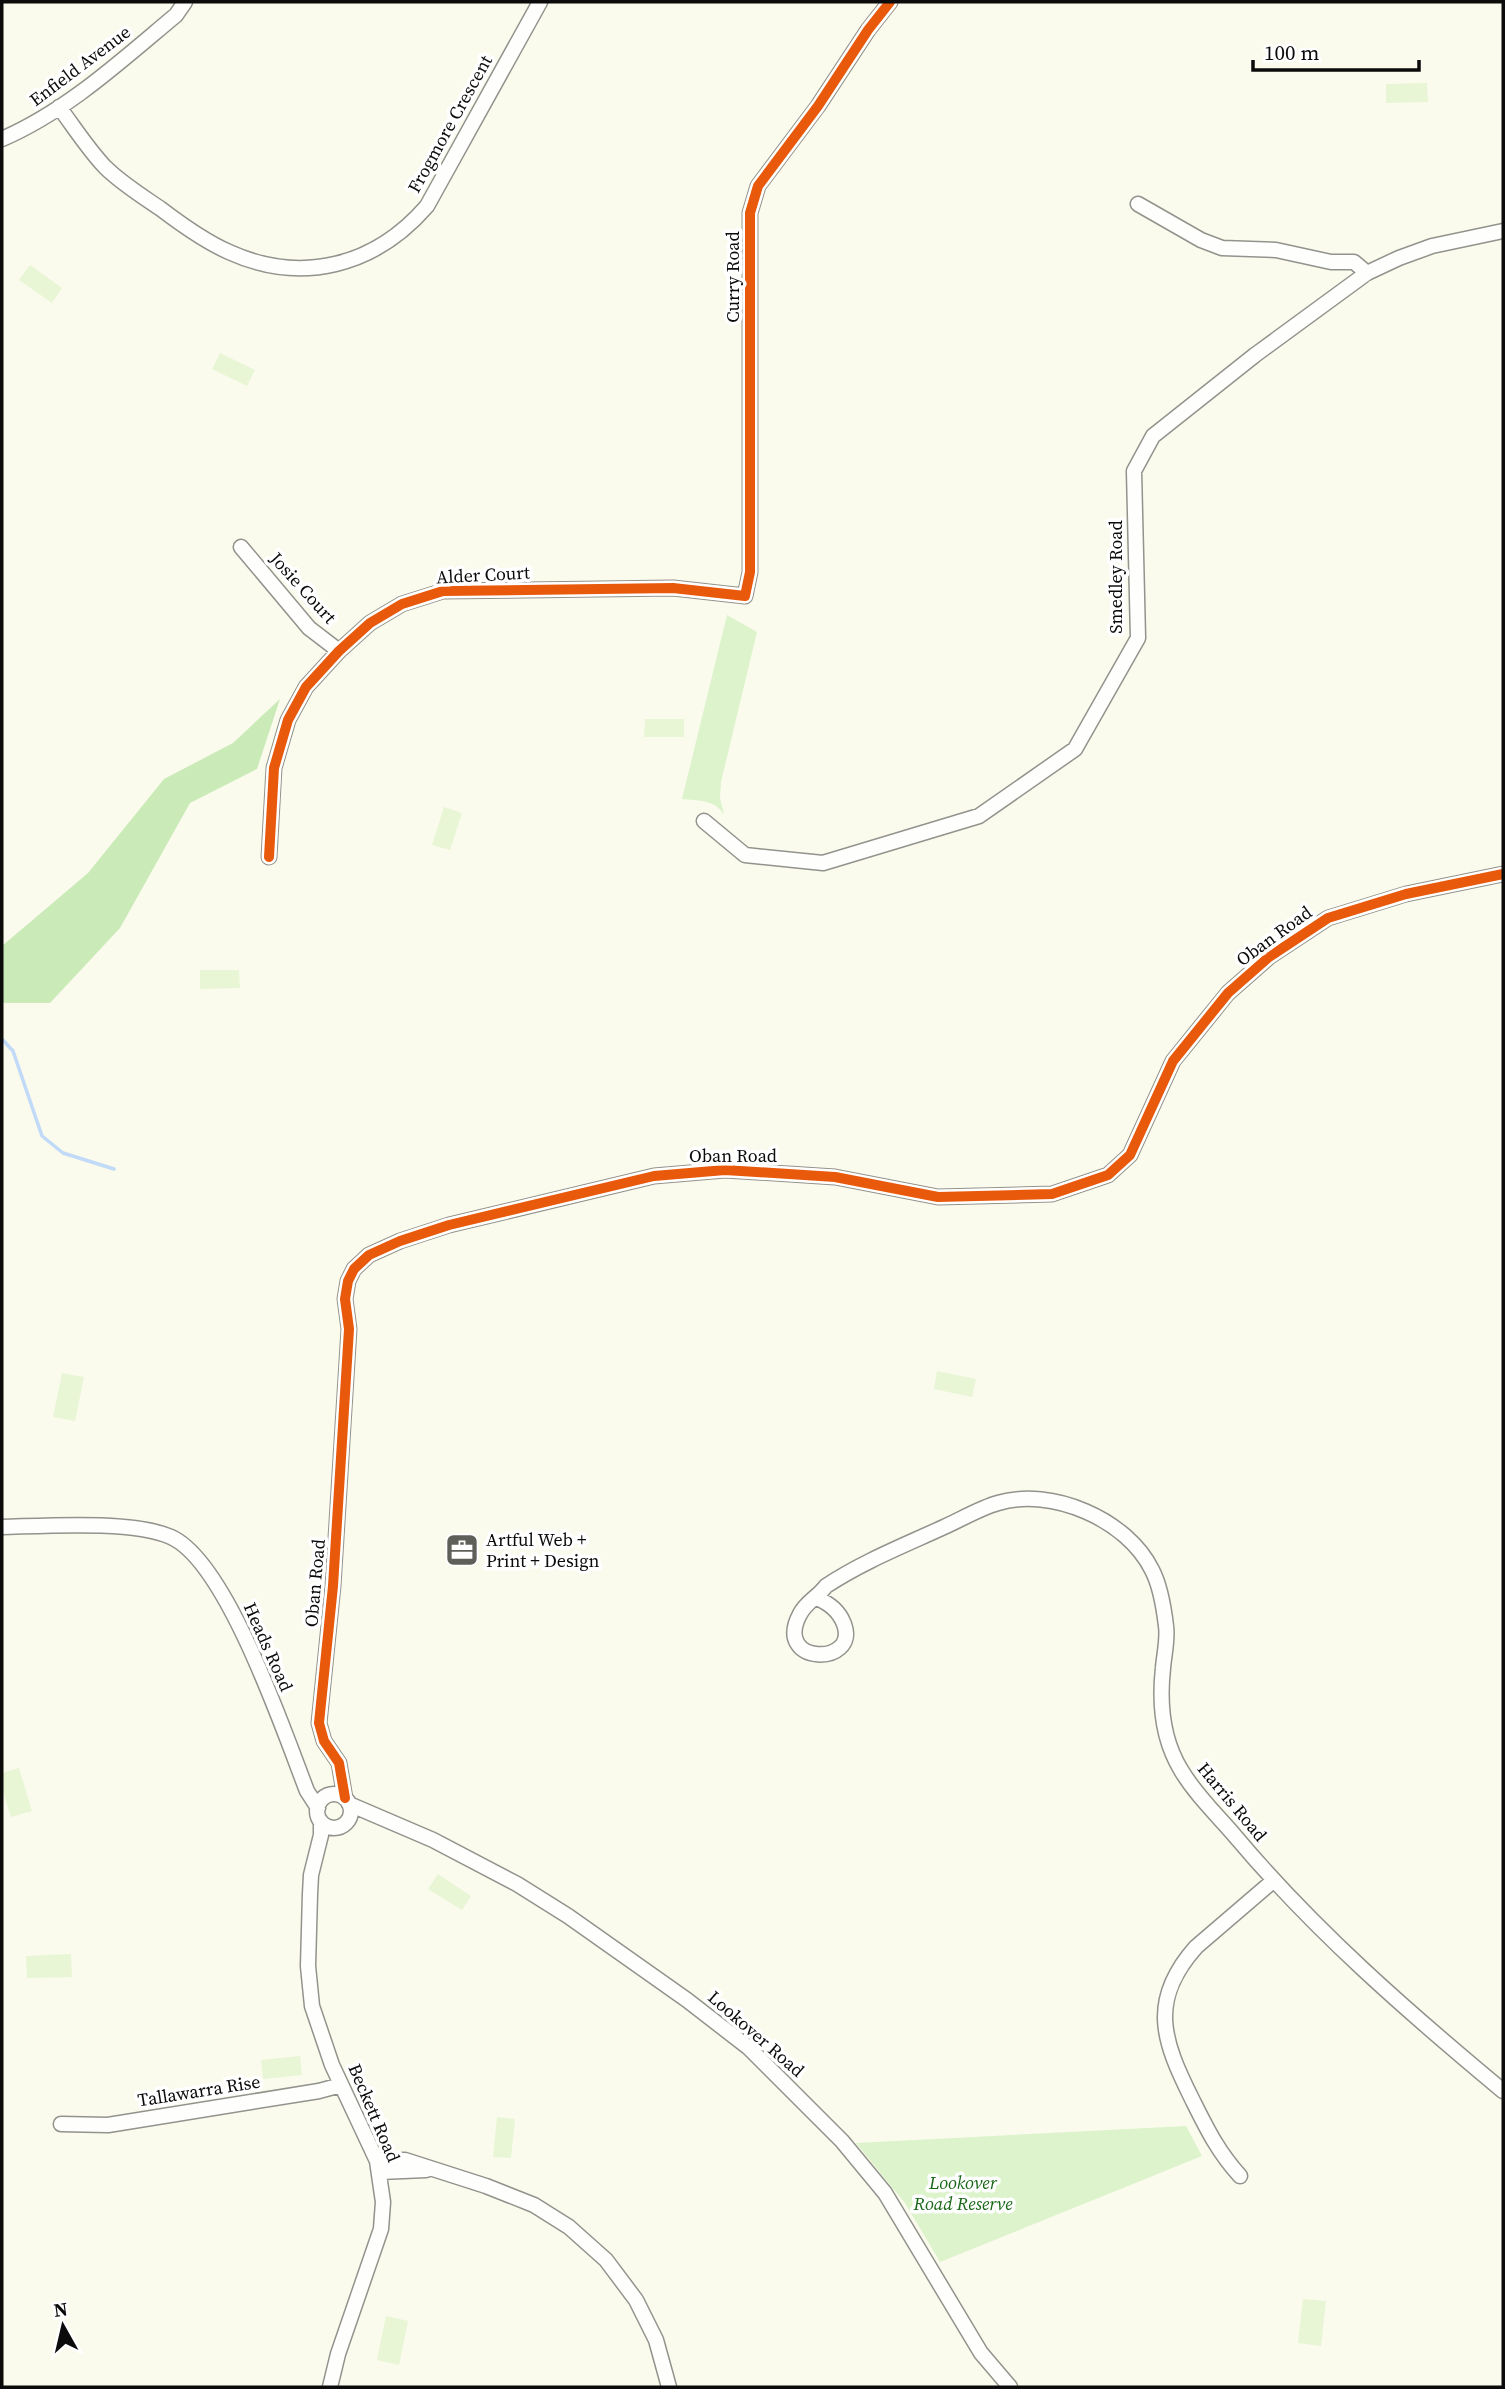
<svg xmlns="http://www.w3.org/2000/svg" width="1505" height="2389" viewBox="0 0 1505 2389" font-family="'Source Serif 4',serif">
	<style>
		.green { fill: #dcf3cb }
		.forest { fill: #caebb8 }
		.pitch { fill: #e8f6d5 }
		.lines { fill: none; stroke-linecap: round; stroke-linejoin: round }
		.stream { stroke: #c0daf8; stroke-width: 3.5 }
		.minor-casing { stroke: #93938d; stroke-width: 17 }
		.minor { stroke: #fefefc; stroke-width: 14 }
		.cycleway-casing { stroke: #fff; stroke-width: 15 }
		.cycleway { stroke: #e8590c; stroke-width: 10 }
		.labels { text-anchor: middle; stroke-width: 7; stroke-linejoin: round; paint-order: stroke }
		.street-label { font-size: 18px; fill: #0b0b0b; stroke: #fff }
		.poi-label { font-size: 18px; fill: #0b0b0b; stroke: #fff; text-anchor: start }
		.park-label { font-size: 18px; font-style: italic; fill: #186716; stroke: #fff }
	</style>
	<rect width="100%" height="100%" fill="#fafaed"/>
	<!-- green -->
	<path class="green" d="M727,615l30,17 -36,150 -1,16 4,16c-11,-15 -25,-13 -42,-15z
		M1186,2126l16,30 -262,106 -35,-59 -49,-60z"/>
	<!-- forest -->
	<path class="forest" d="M280,699l-23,70 -67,34 -70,125 -70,75h-48v-57l86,-73 76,-94 69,-36z"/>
	<!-- pitch -->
	<path class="pitch" d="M1427,83l1,19 -42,1v-19z
		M30,265l32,23 -10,15 -33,-23z
		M220,353l35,17 -8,16 -35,-17z
		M645,719h39v18h-40z
		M444,807l18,6 -12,37 -18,-5z
		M200,970h39l1,18 -40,1z
		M937,1371l39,8 -4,18 -38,-8z
		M62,1373l22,4 -9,44 -22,-4z
		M19,1768l13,43 -21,6 -9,-29v-15z
		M438,1874l33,22 -9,14 -34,-21z
		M71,1954l1,23 -45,1 -1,-22z
		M300,2056l2,19 -39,4 -2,-19z
		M497,2117l18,2 -4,39 -18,-1z
		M1303,2299l23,2 -5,45 -23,-3z
		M386,2316l22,5 -9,44 -22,-5z"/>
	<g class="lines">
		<!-- stream -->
		<path class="stream" d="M2,1039l11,12 29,85 21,17 51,16"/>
		<defs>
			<path id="minor" d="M59,107c15,20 29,42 46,60 16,16 37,29 56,42 21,16 43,32 68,43 73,33 146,14 198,-46l113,-204
				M2,139c65,-28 120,-79 174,-124l9,-13
				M1138,204l63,36 21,8 54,2 55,12h23l13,11
				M241,547l68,81 30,23
				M704,821l41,34 78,8 156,-47 96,-67 63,-111 -4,-167 19,-35 102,-81 112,-82 32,-15 33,-12 71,-15
				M269,857l5,-89 14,-48 18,-33 33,-36 31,-28 32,-19 41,-13 230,-3 72,8 5,-24v-359l8,-27 60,-80 50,-76 22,-28
				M2,1527c43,-1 130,-7 169,10 56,25 113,195 136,254l11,17
				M817,1598c13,6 22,13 27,26 16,42 -72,42 -44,-10 6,-12 18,-17 26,-28 36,-24 79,-41 118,-59 18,-8 36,-19 54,-24 53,-16 129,16 154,67 8,15 12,39 14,56 2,13 -2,29 -3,42 -4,36 -1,71 18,102 14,24 36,45 54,66 80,95 173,176 268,255
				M317 1811a17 17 0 1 1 34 0a17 17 0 1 1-34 0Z
				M345,1798l-6,-35 -15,-22 -5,-18 14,-137 16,-257 -4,-30 3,-18 6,-12 15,-14 31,-14 49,-16 205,-49 71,-6 110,7 103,20 114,-3 56,-19 22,-20 43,-94 55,-68 41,-36 59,-39 78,-24 97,-20
				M349,1804l84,36 84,44 51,32 119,84 62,48 93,93 43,52 96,160 29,34
				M321,1822v13l-10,40 -1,19 -2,72 4,40 20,59 45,96 6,41 -2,27 -43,125 -8,33
				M61,2124l47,1 211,-34 22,-6
				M377,2161l28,-1 81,26 48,19 35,22 37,33 30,40 20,40 13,47
				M380,2172l46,-2
				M1240,2176c-22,-24 -33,-47 -48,-77 -29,-58 -44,-98 4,-152l77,-66"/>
		</defs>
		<!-- minor casing -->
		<use href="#minor" class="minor-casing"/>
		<!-- minor -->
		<use href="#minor" class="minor"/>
		<defs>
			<path id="cycleway" d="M269,857l5,-89 14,-48 18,-33 33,-36 31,-28 32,-19 41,-13 230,-3 72,8 5,-24v-359l8,-27 60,-80 50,-76 22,-28
				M345,1798l-6,-35 -15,-22 -5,-18 14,-137 16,-257 -4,-30 3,-18 6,-12 15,-14 31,-14 49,-16 205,-49 71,-6 110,7 103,20 114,-3 56,-19 22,-20 43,-94 55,-68 41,-36 59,-39 78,-24 97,-20"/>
		</defs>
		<!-- cycleway casing -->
		<use href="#cycleway" class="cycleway-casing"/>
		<!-- cycleway -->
		<use href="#cycleway" class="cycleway"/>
	</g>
	<!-- icons -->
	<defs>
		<symbol id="office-square" viewBox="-11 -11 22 22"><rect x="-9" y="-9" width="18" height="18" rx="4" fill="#5f5f5a" stroke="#fff"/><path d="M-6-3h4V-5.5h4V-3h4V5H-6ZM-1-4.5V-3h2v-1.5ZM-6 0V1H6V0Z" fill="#fff"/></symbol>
	</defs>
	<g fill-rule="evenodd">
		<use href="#office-square" x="443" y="1531" width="38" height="38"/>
	</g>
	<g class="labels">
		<!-- street labels -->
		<g class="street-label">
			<text transform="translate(80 66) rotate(-37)" y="6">Enfield Avenue</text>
			<text transform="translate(450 124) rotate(-61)" y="6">Frogmore Crescent</text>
			<text transform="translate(733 277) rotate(-90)" y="6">Curry Road</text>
			<text transform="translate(483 575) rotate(-3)" y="6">Alder Court</text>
			<text transform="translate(1116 577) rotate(-90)" y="6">Smedley Road</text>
			<text transform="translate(303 588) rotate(48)" y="6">Josie Court</text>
			<text transform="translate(1274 936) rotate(-36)" y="6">Oban Road</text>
			<text x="733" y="1162">Oban Road</text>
			<text transform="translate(315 1583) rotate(-85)" y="6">Oban Road</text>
			<text transform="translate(268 1647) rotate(66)" y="6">Heads Road</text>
			<text transform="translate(1232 1802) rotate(50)" y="6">Harris Road</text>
			<text transform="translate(756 2034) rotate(41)" y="6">Lookover Road</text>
			<text transform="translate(199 2091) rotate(-9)" y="6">Tallawarra Rise</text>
			<text transform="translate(374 2113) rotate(67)" y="6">Beckett Road</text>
		</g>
		<!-- poi labels -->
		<g class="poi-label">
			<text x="486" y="1546">Artful Web +<tspan x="486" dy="21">Print + Design</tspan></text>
		</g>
		<!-- park labels -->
		<g class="park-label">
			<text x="963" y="2189">Lookover<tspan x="963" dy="21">Road Reserve</tspan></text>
		</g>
	</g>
	<!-- border -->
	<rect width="1505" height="2389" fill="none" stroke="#0b0b0b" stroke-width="7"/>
	<!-- north arrow -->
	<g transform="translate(63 2326) rotate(352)" stroke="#ffffff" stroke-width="5" paint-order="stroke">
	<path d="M0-5L12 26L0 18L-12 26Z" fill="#0b0b0b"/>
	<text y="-10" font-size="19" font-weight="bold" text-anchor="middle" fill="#0b0b0b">N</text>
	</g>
	<!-- scale -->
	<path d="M1253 60v10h166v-10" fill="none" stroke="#0b0b0b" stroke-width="3.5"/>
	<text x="1264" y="60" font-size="21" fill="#0b0b0b" stroke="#ffffff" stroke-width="5" paint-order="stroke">100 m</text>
</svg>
